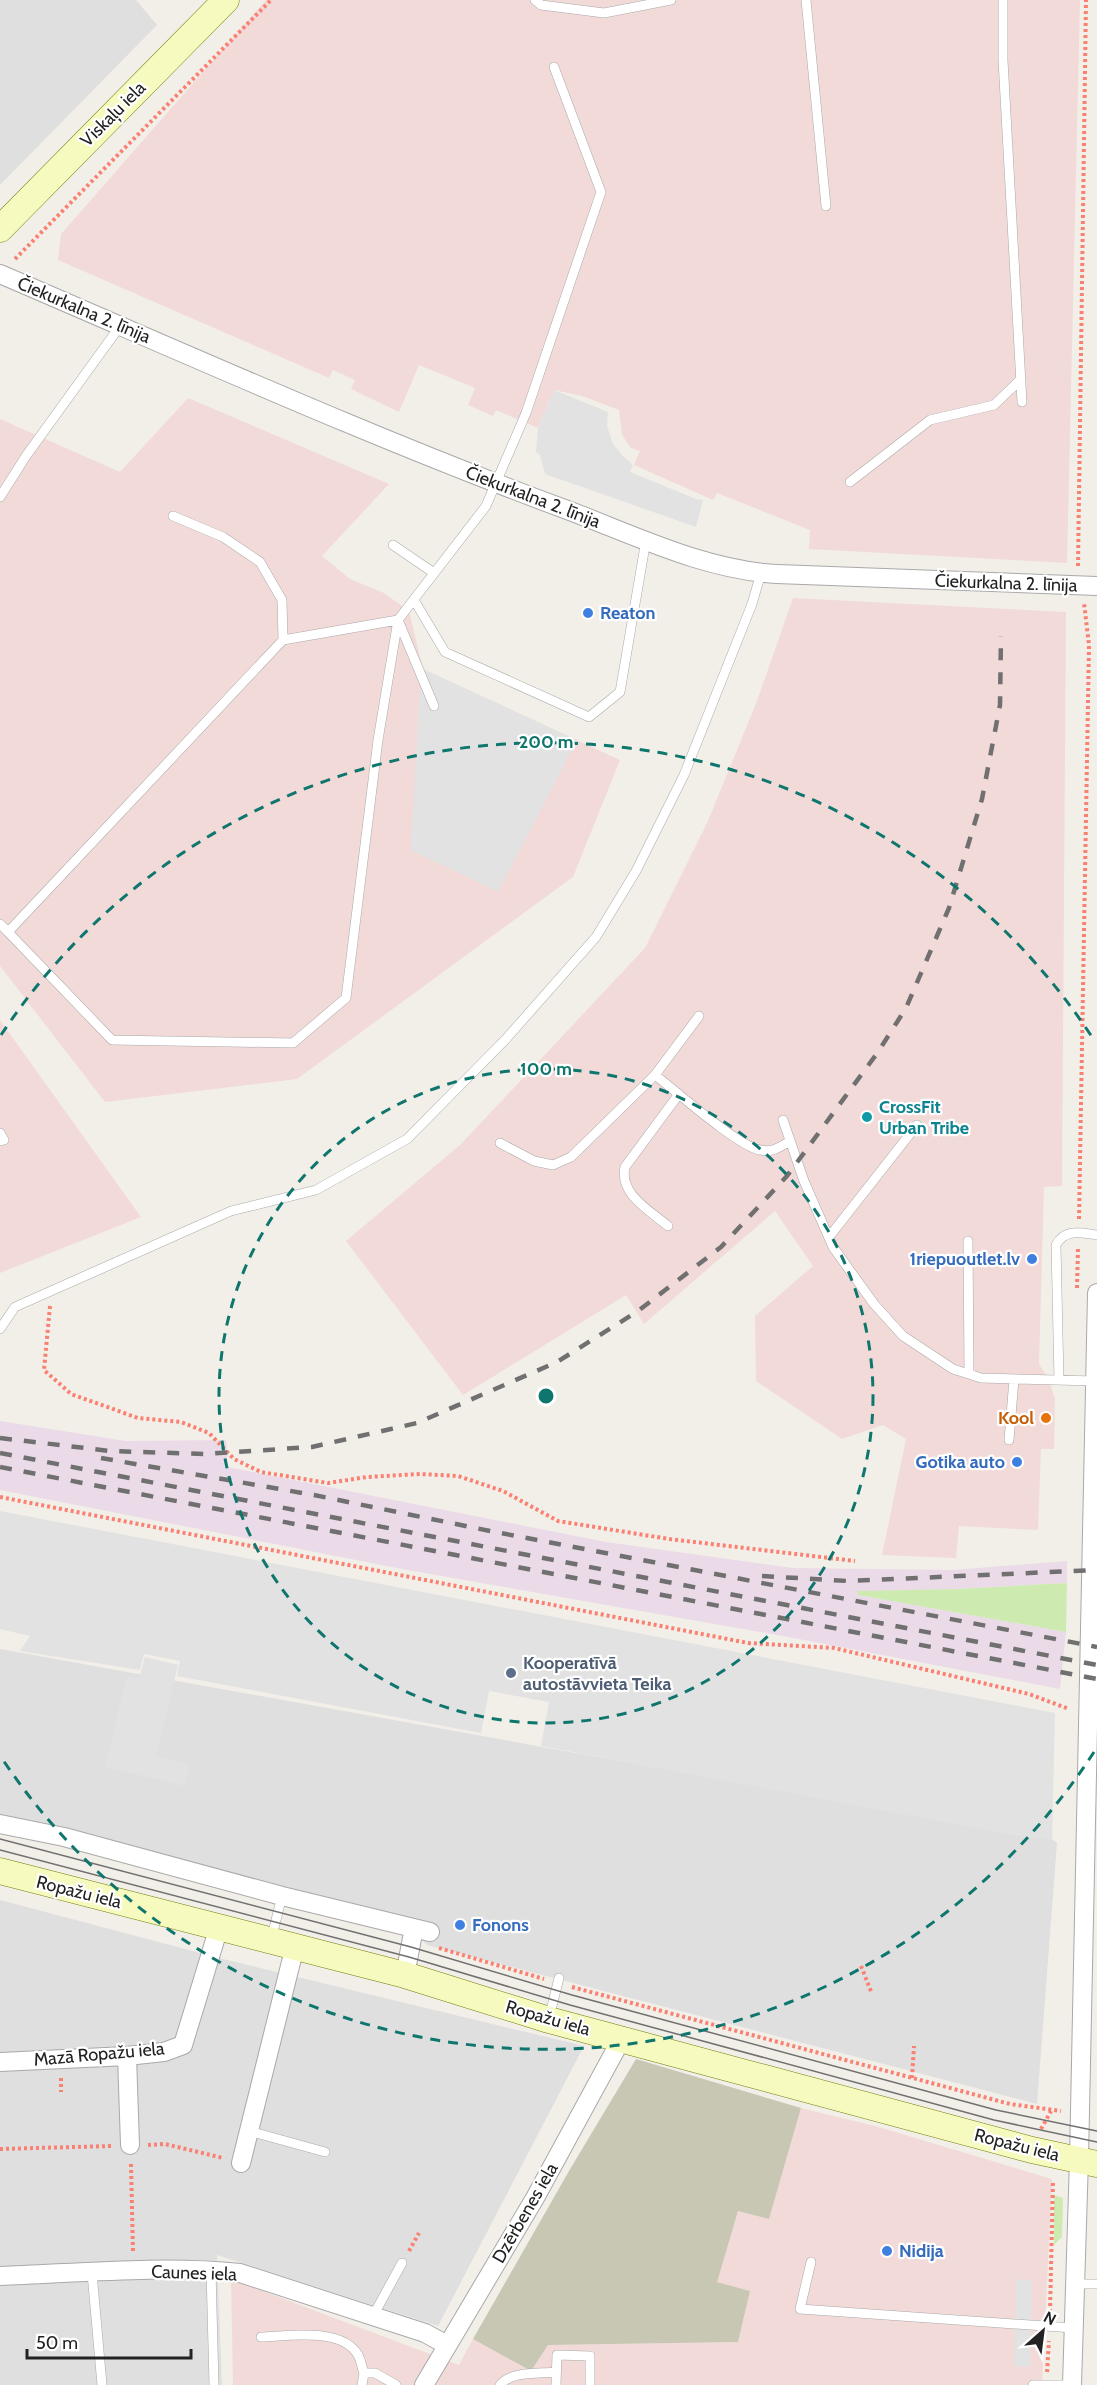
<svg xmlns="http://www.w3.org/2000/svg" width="1097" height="2385" viewBox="0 0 1097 2385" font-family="Cabin,sans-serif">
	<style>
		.residential { fill: #e0dfdf }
		.commercial { fill: #f2dad9 }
		.industrial { fill: #ebdbe8 }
		.construction { fill: #c7c7b4 }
		.grass { fill: #cdebb0 }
		.parking { fill: #e2e2e2 }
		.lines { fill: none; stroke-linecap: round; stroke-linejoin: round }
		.lane-casing { stroke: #a9a9a9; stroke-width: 10 }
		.street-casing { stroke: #a9a9a9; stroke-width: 20 }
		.secondary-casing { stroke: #707d05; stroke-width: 27 }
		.path { stroke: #fa8072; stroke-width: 4; stroke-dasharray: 3 3; stroke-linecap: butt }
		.lane { stroke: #fff; stroke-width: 9 }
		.street { stroke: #fff; stroke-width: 18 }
		.secondary { stroke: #f7fabf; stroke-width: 26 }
		.tram { stroke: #707070; stroke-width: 1.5 }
		.rail { stroke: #707070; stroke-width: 4.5; stroke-dasharray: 12 12; stroke-linecap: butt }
		.ring { fill: none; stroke: #0f766e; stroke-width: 3; stroke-dasharray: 10 8 }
		.shop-dot { fill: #3f7fe0; stroke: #fff; stroke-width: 2 }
		.culture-dot { fill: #0f9aa8; stroke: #fff; stroke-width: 2 }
		.food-dot { fill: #e8710a; stroke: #fff; stroke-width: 2 }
		.service-dot { fill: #5c6f8a; stroke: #fff; stroke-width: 2 }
		.labels { text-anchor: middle; stroke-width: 4.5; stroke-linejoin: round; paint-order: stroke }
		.street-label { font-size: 18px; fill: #222; stroke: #fff }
		.shop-label { font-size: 18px; font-weight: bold; fill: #366cbe; stroke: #fff; text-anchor: start }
		.culture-label { font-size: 18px; font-weight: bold; fill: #0d838f; stroke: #fff; text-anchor: start }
		.food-label { font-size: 18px; font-weight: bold; fill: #c56008; stroke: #fff; text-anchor: end }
		.service-label { font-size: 18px; font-weight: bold; fill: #4e5e75; stroke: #fff; text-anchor: start }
		.centre { fill: #0f766e; stroke: #fff; stroke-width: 3 }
		.ring-label { font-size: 18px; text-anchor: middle; font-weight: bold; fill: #0f766e; stroke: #fff; stroke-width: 4.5; stroke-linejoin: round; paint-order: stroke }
	</style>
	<rect width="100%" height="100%" fill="#f2efe9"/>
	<!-- residential -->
	<path class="residential" d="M0,0h136l21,25 -157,160z
		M0,1649l1052,190 5,4 -20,261 -610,-159 -13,-13 -414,-113z
		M0,1900l223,59 361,87 -146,280 -221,-71 5,130h-222z"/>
	<!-- commercial -->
	<path class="commercial" d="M266,0h814l-13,563 -258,-14 1,-19 -93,-37 -4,7 -79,-35 6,-14 -9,-3 -9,-13 -3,-25 -37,-14 -28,-6 -16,38 -42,-18 -3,6 -25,-11 7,-17 -56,-23 -20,47 -48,-23 4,-9 -22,-10 -4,8 -271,-118 3,-26z
		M188,398l201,86 -67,72 28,23 34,14 25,18 14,58 197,91 -47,117 -276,202 -192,23 -105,-136v-547l120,53z
		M793,598l273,14 -4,574 -18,1 -5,177 10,16 6,19 -1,50h-13l-3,81 -79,-4 -3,32 -74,-3 24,-116 -23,-14 -41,14 -86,-58 -1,-65 58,-50 -38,-55 -131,113 -18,-29 -163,100 -117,-154 114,-96 185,-197 63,-127 49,-120z
		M0,1020l141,197 -141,56z
		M801,2108l74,18 177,53 -10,206h-809l-2,-106 228,86 14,-26 58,32 17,-26 190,-3 12,-51 -34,-9 22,-71 31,8z"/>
	<!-- industrial -->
	<path class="industrial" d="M0,1421l126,20 100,-1 2,27 378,75 187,26 160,2 114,-9v22l-110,6 -99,3v3l208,37 -6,57 -277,-53 -381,-67 -402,-79z"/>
	<!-- construction -->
	<path class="construction" d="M636,2059l165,49 -32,111 -31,-8 -21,71 33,9 -12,51 -190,3 -17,26 -58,-32 96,-168z"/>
	<!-- grass -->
	<path class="grass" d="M1067,1583l-1,49 -208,-37v-4l99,-2z
		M1054,2195l9,3 -1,39 -8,8z"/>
	<!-- parking -->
	<path class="parking" d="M554,390l54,22 -1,14 6,18 9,11 11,10 -3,7 66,27 7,1 -7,27 -151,-53 -5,-19 -4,-3 2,-24z
		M423,669l154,71 -79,152 -87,-42 8,-150z
		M0,1511l1055,202 -3,126 -39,-4 -472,-89 8,-44 -60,-11 -8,42 -304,-57 3,-15 -36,-7 -4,16 -120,-19 10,-15 -30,-7z
		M145,1657l33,8 -22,91 34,9 -5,21 -80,-19 22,-91 12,3z
		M1016,2279l16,2 -2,86 -16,-1z"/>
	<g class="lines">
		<defs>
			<path id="lane" d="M535,0l6,5 63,8 67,-13
				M806,0l20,206
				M1003,0v60l19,342
				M850,482l80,-62 64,-15 27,-26
				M0,497l26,-41 94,-130
				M173,516l50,21 37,25 22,38 1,40
				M393,545l41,28
				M414,600l31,52 144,65 31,-25 26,-152
				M398,620l36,86
				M0,924l8,8 275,-292 115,-20 88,-114 40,-93 75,-221 -47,-125
				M8,932l104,108 181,3 53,-45 32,-258 20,-120
				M655,1075c22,17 83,71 105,75 12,3 20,-3 30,-9
				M783,1120l21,61 29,66 41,57 29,32 50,33 28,9 114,3
				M0,1133l4,7 -4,1
				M500,1143l34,18 19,4 18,-8 84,-82 44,-59
				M668,1226c-19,-16 -49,-32 -43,-59l54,-73
				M829,1237l88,-112
				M968,1241l1,133
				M0,1329l15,-22 216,-96 85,-21 91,-51 98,-99 91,-103 40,-66 48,-96 68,-171 9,-31
				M1059,1380l-3,-135c9,-17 25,-12 41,-10
				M1009,1440l5,-61
				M271,1940l11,-44
				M549,2018l10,-40
				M249,2131l76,21
				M811,2262l-11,47 273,19
				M211,2270l3,115
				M92,2273l10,112
				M1075,2284h22
				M373,2316l29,-53
				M261,2337c27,-1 81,-10 97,18 3,5 4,13 6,18
				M362,2385l2,-12h11l21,12
				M500,2385c11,-14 39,-11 56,-13
				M556,2385l1,-30 33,1v29
				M1033,2385h38"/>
			<path id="street" d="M0,274c189,81 377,166 570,237 66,25 135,59 207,63l320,12
				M0,1824l64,13 218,59 148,36
				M405,1975l9,-47
				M127,2056l3,89
				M0,2062l127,-6 37,-4 19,-7 36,-118
				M241,2163l54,-217
				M0,2276c80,-3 161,-11 240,-3l185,60 22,12
				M424,2385l111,-187 80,-147 4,-13
				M1072,2385l7,-226 18,-866"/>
			<path id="secondary" d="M0,229l226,-229
				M0,1871l405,104 144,45 483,130 65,14"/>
		</defs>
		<!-- lane casing -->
		<use href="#lane" class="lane-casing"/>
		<!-- street casing -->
		<use href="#street" class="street-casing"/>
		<!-- secondary casing -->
		<use href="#secondary" class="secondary-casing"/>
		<!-- path -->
		<path class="path" d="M15,259l256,-259
			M1078,566l8,-566
			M1079,1219l10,-574 -5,-42
			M1077,1288l1,-40
			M50,1306l-6,64 27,24 67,24 43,4 28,11 25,26 27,13 67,11 39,-6 53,-3 38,2 45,15 55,30 111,18 186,22
			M0,1497l748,146 86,5 195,46 40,15
			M439,1948l105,31
			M861,1966l11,28
			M572,1987l438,117 51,7
			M61,2078v14
			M912,2078l2,-32
			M1041,2129l10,-18
			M148,2145l17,-1 58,14
			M0,2149l111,-3
			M131,2164l2,88
			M409,2251l10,-18
			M1050,2312l3,-131
			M1047,2372l2,-31"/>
		<!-- lane -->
		<use href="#lane" class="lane"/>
		<!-- street -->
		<use href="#street" class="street"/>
		<!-- secondary -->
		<use href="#secondary" class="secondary"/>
		<!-- tram -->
		<path class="tram" d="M0,1839l411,108 161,48 424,115 101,21
			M0,1850l409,107 161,48 424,115 103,22"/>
		<!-- rail -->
		<path class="rail" d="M0,1438l110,13 94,3 108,-7 105,-24 140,-61 81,-51 83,-64 66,-71 91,-124 28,-44 43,-100 33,-109 18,-94 1,-69
			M0,1453l1097,212
			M101,1458l213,37 176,36 607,116
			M0,1467l1097,212
			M762,1576l86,5 249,-11"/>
	</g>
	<!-- distance rings -->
	<g class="ring">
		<circle cx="546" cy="1396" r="327"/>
		<path d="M1094 1752A654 654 0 0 1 1 1757M1 1035A654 654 0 0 1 1094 1040"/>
	</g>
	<!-- markers -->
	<g class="shop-dot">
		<circle cx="588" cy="613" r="6"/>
		<circle cx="1032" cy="1259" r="6"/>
		<circle cx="1017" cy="1462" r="6"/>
		<circle cx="460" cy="1925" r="6"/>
		<circle cx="887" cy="2251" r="6"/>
	</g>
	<circle class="culture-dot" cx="867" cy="1117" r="6"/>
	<circle class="food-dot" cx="1046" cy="1418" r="6"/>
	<circle class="service-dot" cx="511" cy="1673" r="6"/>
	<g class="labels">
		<!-- street labels -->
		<g class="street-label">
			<text transform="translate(113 114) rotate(-45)" y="6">Viskaļu iela</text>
			<text transform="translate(84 310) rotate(23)" y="6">Čiekurkalna 2. līnija</text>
			<text transform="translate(533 497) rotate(21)" y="6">Čiekurkalna 2. līnija</text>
			<text transform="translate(1006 583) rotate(2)" y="6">Čiekurkalna 2. līnija</text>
			<text transform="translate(79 1892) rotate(14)" y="6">Ropažu iela</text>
			<text transform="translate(548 2018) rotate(16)" y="6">Ropažu iela</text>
			<text transform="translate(99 2054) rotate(-5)" y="6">Mazā Ropažu iela</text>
			<text transform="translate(1017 2145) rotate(14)" y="6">Ropažu iela</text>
			<text transform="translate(525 2213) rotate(-60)" y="6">Dzērbenes iela</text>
			<text transform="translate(194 2273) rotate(2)" y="6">Caunes iela</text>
		</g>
		<!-- shop labels -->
		<g class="shop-label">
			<text x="600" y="619">Reaton</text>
			<text x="1020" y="1265" text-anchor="end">1riepuoutlet.lv</text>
			<text x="1005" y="1468" text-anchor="end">Gotika auto</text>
			<text x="472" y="1931">Fonons</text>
			<text x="899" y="2257">Nidija</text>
		</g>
		<!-- culture labels -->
		<g class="culture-label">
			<text x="879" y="1113">CrossFit<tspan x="879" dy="21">Urban Tribe</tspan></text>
		</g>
		<!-- food labels -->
		<g class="food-label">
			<text x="1034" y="1424">Kool</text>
		</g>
		<!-- service labels -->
		<g class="service-label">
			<text x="523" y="1669">Kooperatīvā<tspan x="523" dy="21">autostāvvieta Teika</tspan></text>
		</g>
	</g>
	<circle cx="546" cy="1396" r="9" class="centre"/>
	<g class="ring-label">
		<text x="546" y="748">200 m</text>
		<text x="546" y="1075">100 m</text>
	</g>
	<!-- north arrow -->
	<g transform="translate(1043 2331) rotate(28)" stroke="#ffffff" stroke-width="4.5" paint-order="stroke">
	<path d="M0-4.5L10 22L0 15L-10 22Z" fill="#222222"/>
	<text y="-9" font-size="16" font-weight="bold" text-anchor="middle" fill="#222222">N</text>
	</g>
	<!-- scale -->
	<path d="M27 2349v9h164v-9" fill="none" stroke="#222222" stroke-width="3"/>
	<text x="36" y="2349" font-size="18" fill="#222222" stroke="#ffffff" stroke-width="4.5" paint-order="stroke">50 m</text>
</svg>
